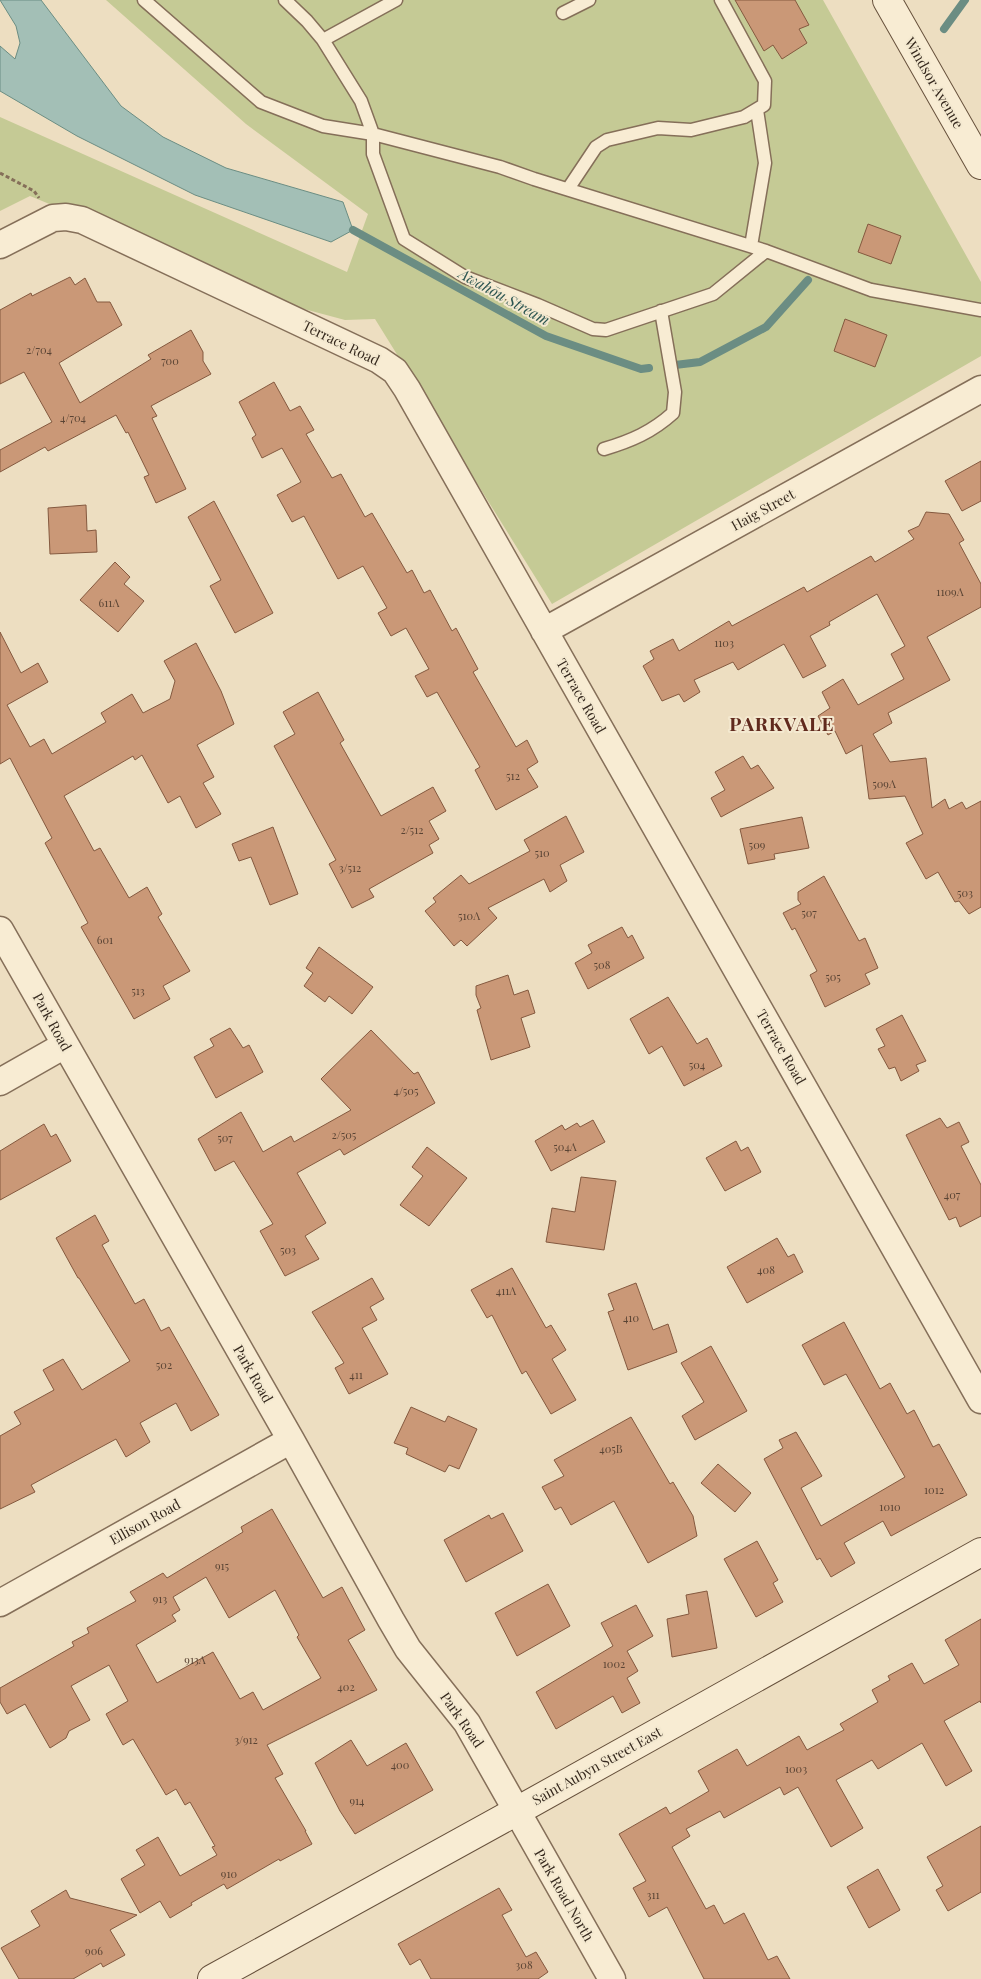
<svg xmlns="http://www.w3.org/2000/svg" width="981" height="1979" viewBox="0 0 981 1979" font-family="'Playfair Display',serif">
	<style>
		.green { fill: #c5ca95 }
		.water { fill: #a3bfb6; stroke: #6b8d83 }
		.lines { fill: none; stroke-linecap: round; stroke-linejoin: round }
		.stream { stroke: #6b8d83; stroke-width: 8 }
		.building { fill: #ca9877; stroke: #84593f; fill-rule: evenodd }
		.service-casing { stroke: #856f59; stroke-width: 15 }
		.minor-casing { stroke: #856f59; stroke-width: 29 }
		.secondary-casing { stroke: #67513c; stroke-width: 30 }
		.path { stroke: #856f59; stroke-width: 3; stroke-dasharray: 4 2.5; stroke-linecap: butt }
		.service { stroke: #f8ecd3; stroke-width: 12 }
		.minor { stroke: #f8ecd3; stroke-width: 26 }
		.secondary { stroke: #f8ecd3; stroke-width: 28 }
		.labels { text-anchor: middle; stroke-width: 4; stroke-linejoin: round; paint-order: stroke }
		.number-label { font-size: 11px; fill: #5a4434 }
		.street-label { font-size: 14px; fill: #35281d; stroke: #f4e9d0 }
		.water-label { font-size: 15px; font-style: italic; fill: #2c5551; stroke: #f4e9d0 }
		.district-label { font-size: 19px; font-weight: bold; letter-spacing: 1px; fill: #612a1d; stroke: #f4e9d0 }
	</style>
	<rect width="100%" height="100%" fill="#eddec1"/>
	<!-- green -->
	<path class="green" d="M106,0h717l158,282v74l-429,248 -177,-285 -30,1 -41,-11 -274,-113 -30,15v-94l347,155 21,-58 -122,-90z"/>
	<!-- water -->
	<path class="water" d="M0,0h41l80,106 42,31 63,31 117,34 10,28 -22,12 -136,-47 -118,-59 -77,-45v-45l15,13 5,-16 -4,-17z"/>
	<g class="lines">
		<!-- stream -->
		<path class="stream" d="M944,29l21,-29
			M353,230l193,106 95,33 8,-1
			M675,365l25,-3 66,-35 42,-47"/>
	</g>
	<!-- building -->
	<path class="building" d="M735,0h60l14,25 -10,4 8,14 -25,16 -9,-14 -9,6z
		M868,224l33,12 -10,28 -33,-12z
		M70,277l5,8 10,-7 12,24h13l12,23 -63,38 21,40 71,-44 -3,-4 43,-25 12,22v9l8,13 -60,32 6,10 -5,2 34,71 -30,14 -12,-26 5,-2 -21,-43 -2,1 -10,-18 -68,36 -3,-4 -45,25v-22l52,-28 -28,-50 -24,12v-74l31,-17 1,3z
		M845,319l42,16 -12,32 -41,-16z
		M274,382l16,29 10,-5 14,24 -8,4 26,44 9,-4 24,43 7,-4 35,60 5,-3 12,23 6,-3 22,41 4,-3 22,41 -5,3 43,75 11,-7 11,22 -11,7 11,18 -42,23 -21,-40 5,-3 -43,-75 -10,5 -12,-21 14,-7 -23,-41 -15,8 -13,-23 9,-5 -24,-42 -25,13 -34,-63 -12,6 -15,-27 24,-13 -19,-34 -20,10 -10,-20 4,-3 -17,-33z
		M981,461v40l-19,10 -17,-30z
		M214,501l59,112 -38,20 -25,-47 11,-6 -33,-63z
		M86,505l1,26 9,-1 1,22 -47,2 -2,-46z
		M926,512l23,2 15,26 -5,3 22,41v23l-54,30 23,43 -62,33 4,10 -19,11 17,28 36,-4 6,50 13,-9 4,10 13,-7 4,7 15,-8v106l-12,7 -10,-13 -4,1 -17,-30 -12,7 -20,-36 17,-9 -18,-38 -36,3 -7,-54 -16,9 -11,-23 -7,4 -10,-19 12,-8 -8,-16 21,-13 15,26 46,-26 -13,-25 14,-8 -28,-52 -48,28 1,3 -20,11 16,30 -23,12 -19,-34 -46,26 -5,-8 -39,18 6,12 -16,10 -5,-8 -17,7 -19,-35 11,-7 -4,-8 23,-12 6,12 50,-30 3,5 72,-39 3,5 64,-36 4,6 39,-23 -6,-8 11,-5z
		M115,562l15,15 -6,7 20,17 -26,31 -38,-32z
		M0,632l21,41 17,-10 10,19 -41,23 23,42 14,-8 8,15 54,-32 -5,-9 31,-19 11,19 27,-14 5,-18 -11,-20 32,-18 25,48 13,33 -37,21 17,32 -11,6 18,31 -25,14 -16,-32 -12,7 -26,-48 -7,5 -2,-4 -69,40 30,55 6,-3 29,50 18,-11 15,27 -4,3 32,54 -27,15 7,13 -36,20 -53,-92 7,-4 -43,-80 7,-5 -42,-80 -10,6z
		M318,692l26,48 -4,3 41,73 52,-29 13,24 -17,10 10,18 -10,6 4,8 -64,36 5,8 -22,11 -23,-44 7,-4 -62,-114 21,-12 -12,-22z
		M743,756l8,13 7,-4 16,23 -53,29 -10,-19 14,-8 -10,-18z
		M566,816l18,36 -24,13 7,16 -17,11 -6,-13 -56,29 9,10 -30,28 -6,-6 -7,6 -29,-35 11,-9 -3,-4 28,-23 8,9 61,-33 -6,-11z
		M802,817l7,31 -35,6 1,5 -27,5 -8,-35z
		M273,827l25,67 -28,11 -19,-48 -12,4 -7,-17z
		M824,876l35,65 6,-3 13,30 -13,6 5,10 -45,23 -15,-32 7,-4 -22,-43 -3,2 -9,-17 18,-9 -3,-4v-8z
		M622,927l6,11 4,-3 12,23 -56,31 -13,-26 17,-10 -4,-8z
		M319,947l54,40 -21,27 -23,-18 -4,6 -21,-16 9,-13 -7,-5z
		M508,975l6,20 14,-5 7,23 -14,5 9,29 -39,13 -14,-50 4,-2 -5,-13v-9z
		M668,997l29,47 10,-6 15,28 -38,20 -22,-40 -13,8 -19,-35z
		M902,1015l24,46 -10,4 3,6 -18,10 -6,-14 -6,2 -11,-20 7,-3 -9,-17z
		M230,1028l13,20 6,-3 14,27 -47,26 -22,-41 20,-11 -4,-7z
		M371,1030l43,44 4,-2 17,31 -91,52 -4,-6 -43,24 29,50 -21,13 14,23 -34,17 -25,-45 13,-7 -39,-63 -19,10 -17,-32 43,-27 22,40 28,-16 3,6 57,-32 -30,-31z
		M940,1118l7,10 12,-6 10,20 -8,4 20,39v31l-21,11 -4,-10 -7,3 -43,-85z
		M593,1120l12,22 -54,29 -16,-30 27,-16 3,5 12,-7 3,4z
		M44,1124l7,13 5,-3 15,27 -71,39v-49z
		M736,1141l5,10 7,-4 13,25 -36,19 -19,-33z
		M427,1147l40,31 -38,48 -29,-21 23,-29 -11,-9z
		M581,1177l35,4 -12,69 -58,-8 6,-34 23,4z
		M95,1215l14,26 -7,4 33,59 9,-5 17,32 8,-4 50,88 -28,16 -15,-28 -36,20 10,19 -24,15 -10,-18 -85,46 4,7 -35,17v-73l21,-12 -7,-12 40,-22 -11,-20 20,-11 19,31 48,-29 -51,-83h-1l-22,-40z
		M777,1238l11,19 6,-3 9,18 -56,31 -20,-36z
		M512,1268l34,60 5,-3 15,25 -14,9 24,41 -25,14 -25,-43 -4,3 -30,-59 -5,3 -16,-28z
		M372,1278l12,21 -14,8 7,13 -15,8 26,46 -39,20 -14,-26 9,-5 -32,-51z
		M636,1283l17,47 15,-6 9,28 -49,18 -20,-58 6,-2 -6,-16z
		M844,1322l36,67 10,-6 17,31 7,-4 19,37 6,-3 28,51 -76,41 -8,-15 -39,22 11,20 -24,14 -11,-19 -3,2 -53,-101 19,-11 -4,-8 17,-8 26,44 -21,12 20,38 84,-49 -59,-103 -22,11 -22,-40z
		M711,1346l36,65 -52,29 -13,-24 22,-14 -23,-39z
		M411,1407l34,15 3,-6 29,13 -18,40 -10,-4 -4,7 -39,-18 2,-6 -14,-5z
		M631,1417l39,67 3,-2 20,34 4,20 -49,27 -34,-62 -43,24 -10,-18 -6,3 -13,-23 22,-11 -10,-16z
		M718,1464l33,29 -16,19 -34,-29z
		M272,1509l51,89 19,-11 23,43 -17,10 29,50 -110,55 16,29 -8,4 31,53h-1l7,13 -32,17 -1,-2 -52,30 -3,-5 -33,19 1,2 -22,13 -10,-17 -20,12 -19,-34 24,-14 -9,-15 22,-13 22,39 37,-21 -5,-8 3,-1 -25,-44 -5,3 -9,-16 -10,6 -33,-56 -10,6 -17,-31 22,-13 -19,-36 -38,21 19,34 -21,11 -3,7 -16,10 -25,-44 -18,10 -7,-12v-14l74,-42 -2,-4 17,-9 -2,-5 49,-27 -6,-9 33,-19 4,5 76,-46 -2,-5zM206,1577l23,41 46,-28 24,45 -2,2 24,41 -58,32 -10,-18 -13,7 -27,-47 -56,31 -21,-38 40,-24 -4,-6 8,-5 -7,-13z
		M503,1513l20,38 -57,31 -22,-42 45,-25 2,4z
		M757,1541l21,39 -5,3 10,19 -27,15 -32,-58z
		M548,1584l22,42 -53,30 -22,-43z
		M707,1591l10,57 -45,9 -5,-38 22,-5 -3,-19z
		M636,1605l17,31 -26,15 11,20 -11,7 13,25 -18,10 -9,-17 -57,33 -20,-37 77,-46 -12,-23z
		M981,1619v84l-1,-2 -36,20 28,50 -26,15 -24,-43 -44,26 -6,-9 -36,20 27,48 -32,19 -33,-60 -14,8 -4,-8 -56,31 -4,-7 -34,18 4,7 -18,11 34,62 8,-4 10,19 20,-11 24,47 9,-4 13,23h-86l-37,-72 -18,10 -16,-29 13,-7 -27,-47 47,-27 4,7 39,-23 -11,-20 39,-22 10,17 52,-30 8,14 37,-20 -4,-6 38,-22 -6,-12 18,-10 -2,-4 24,-13 12,21 35,-19 -14,-25z
		M351,1740l16,26 39,-23 27,47 -78,44 -15,-23 -25,-48z
		M981,1826v66l-33,19 -12,-21 7,-4 -16,-29z
		M878,1869l22,41 -31,18 -22,-41z
		M499,1888l13,22 -10,5 24,42 10,-5 12,20 -10,7h-107l-11,-20 -10,6 -12,-21z
		M66,1890l4,8 67,17 -27,15 15,25 -22,12 -2,-4 -28,16h-54l-18,-31 39,-22 -9,-15z"/>
	<g class="lines">
		<defs>
			<path id="service" d="M144,0l117,102 62,24 50,8 127,33 34,12 232,72 105,39 110,20
				M285,0l22,21 16,19 38,61 12,33v20l31,85 61,38 73,28 55,24 13,1 107,-36 53,-43
				M563,13l26,-13
				M323,40l73,-40
				M568,189l28,-42 11,-7 51,-12 33,2 53,-13 20,-12 1,-24 -44,-81
				M751,246l14,-83 -8,-53
				M604,449c27,-8 48,-17 69,-36l2,-21 -14,-81"/>
			<path id="minor" d="M0,245l53,-27 13,-1 16,3 297,140 16,11 12,18 574,1011
				M544,631l437,-242
				M0,930l291,510 100,180 17,29 59,74 145,256
				M0,1082l65,-37
				M0,1603l291,-163"/>
			<path id="secondary" d="M887,0l94,165
				M212,1979l305,-168 464,-259"/>
		</defs>
		<!-- service casing -->
		<use href="#service" class="service-casing"/>
		<!-- minor casing -->
		<use href="#minor" class="minor-casing"/>
		<!-- secondary casing -->
		<use href="#secondary" class="secondary-casing"/>
		<!-- path -->
		<path class="path" d="M0,173l34,18 5,7"/>
		<!-- service -->
		<use href="#service" class="service"/>
		<!-- minor -->
		<use href="#minor" class="minor"/>
		<!-- secondary -->
		<use href="#secondary" class="secondary"/>
	</g>
	<g class="labels">
		<!-- number labels -->
		<g class="number-label">
			<text x="39" y="354">2/704</text>
			<text x="170" y="365">700</text>
			<text x="73" y="422">4/704</text>
			<text x="950" y="596">1109A</text>
			<text x="109" y="607">611A</text>
			<text x="724" y="647">1103</text>
			<text x="513" y="780">512</text>
			<text x="884" y="788">509A</text>
			<text x="412" y="834">2/512</text>
			<text x="757" y="849">509</text>
			<text x="542" y="857">510</text>
			<text x="350" y="872">3/512</text>
			<text x="965" y="897">503</text>
			<text x="809" y="917">507</text>
			<text x="469" y="920">510A</text>
			<text x="105" y="944">601</text>
			<text x="602" y="969">508</text>
			<text x="833" y="981">505</text>
			<text x="138" y="995">513</text>
			<text x="697" y="1069">504</text>
			<text x="406" y="1095">4/505</text>
			<text x="344" y="1139">2/505</text>
			<text x="225" y="1142">507</text>
			<text x="565" y="1151">504A</text>
			<text x="952" y="1199">407</text>
			<text x="288" y="1254">503</text>
			<text x="766" y="1274">408</text>
			<text x="506" y="1295">411A</text>
			<text x="631" y="1322">410</text>
			<text x="164" y="1369">502</text>
			<text x="356" y="1379">411</text>
			<text x="611" y="1453">405B</text>
			<text x="934" y="1494">1012</text>
			<text x="890" y="1511">1010</text>
			<text x="222" y="1570">915</text>
			<text x="160" y="1603">913</text>
			<text x="195" y="1664">913A</text>
			<text x="614" y="1668">1002</text>
			<text x="346" y="1691">402</text>
			<text x="246" y="1744">3/912</text>
			<text x="400" y="1769">400</text>
			<text x="796" y="1773">1003</text>
			<text x="357" y="1805">914</text>
			<text x="229" y="1878">910</text>
			<text x="653" y="1899">311</text>
			<text x="94" y="1955">906</text>
			<text x="524" y="1969">308</text>
		</g>
		<!-- street labels -->
		<g class="street-label">
			<text transform="translate(934 83) rotate(60)" y="5">Windsor Avenue</text>
			<text transform="translate(341 343) rotate(26)" y="5">Terrace Road</text>
			<text transform="translate(763 510) rotate(-29)" y="5">Haig Street</text>
			<text transform="translate(581 696) rotate(60)" y="5">Terrace Road</text>
			<text transform="translate(52 1022) rotate(61)" y="5">Park Road</text>
			<text transform="translate(781 1047) rotate(60)" y="5">Terrace Road</text>
			<text transform="translate(253 1374) rotate(60)" y="5">Park Road</text>
			<text transform="translate(145 1522) rotate(-29)" y="5">Ellison Road</text>
			<text transform="translate(462 1720) rotate(55)" y="5">Park Road</text>
			<text transform="translate(597 1766) rotate(-29)" y="5">Saint Aubyn Street East</text>
			<text transform="translate(564 1895) rotate(60)" y="5">Park Road North</text>
		</g>
		<!-- water labels -->
		<g class="water-label">
			<text transform="translate(504 297) rotate(29)" y="5">Awahōu Stream</text>
		</g>
		<!-- district labels -->
		<g class="district-label">
			<text x="782" y="731">PARKVALE</text>
		</g>
	</g>
</svg>
